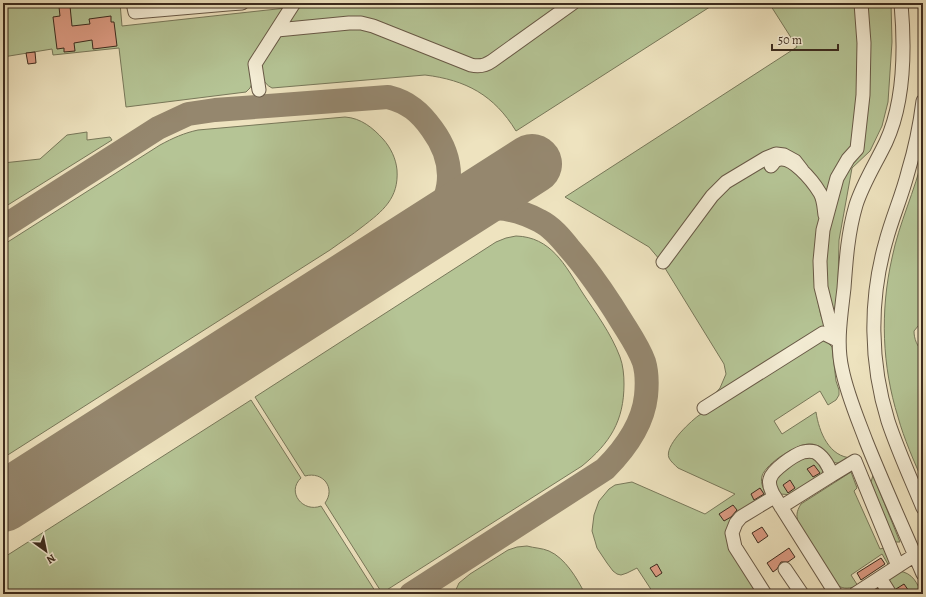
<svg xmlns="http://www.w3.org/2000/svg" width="926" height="597" viewBox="0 0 926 597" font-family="Alegreya,serif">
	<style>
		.green { fill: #b5c495; stroke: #78785a }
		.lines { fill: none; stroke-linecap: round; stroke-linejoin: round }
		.taxiway { stroke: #95876e; stroke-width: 24 }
		.runway { stroke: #95876e; stroke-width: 60 }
		.building { fill: #dd9c84; stroke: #3c2b1e }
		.minor-casing { stroke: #685946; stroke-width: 15 }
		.minor { stroke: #f4edd5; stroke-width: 13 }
	</style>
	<rect width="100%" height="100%" fill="#eee3bf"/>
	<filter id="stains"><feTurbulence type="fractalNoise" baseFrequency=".005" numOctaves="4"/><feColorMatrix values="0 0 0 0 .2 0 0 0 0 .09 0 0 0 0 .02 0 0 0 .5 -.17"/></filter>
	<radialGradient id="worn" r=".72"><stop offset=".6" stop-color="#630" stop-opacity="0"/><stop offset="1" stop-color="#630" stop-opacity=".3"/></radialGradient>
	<!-- green -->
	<path class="green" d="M3,3h117l2,23 164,-18 -36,80 -4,4 -120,15 -7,-59 -66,7 -1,-6 -49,8z
		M301,3h266l-88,60 -99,-40 -94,3z
		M576,3h140l-200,128c-22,-36 -50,-51 -91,-56l-153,13c-10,-5 -10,-13 -11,-22l22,-33 85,-5 101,40z
		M769,3h90l2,47 -7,95 -32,66 -5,86 4,19 6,10 -120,77 13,-15 6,-14 -2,-10 -64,-104 -11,-13 -84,-50 232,-150z
		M865,3h26l1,39 -4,60 -6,24 -12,25 -18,17 -13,72 -1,45 -4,34 -5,-18 -4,-30 4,-47 16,-52 9,-13z
		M345,117c16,1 28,11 38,22 8,9 13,20 14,31 2,28 -14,41 -35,57 -10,8 -21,15 -32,23l-327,208v-213l157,-100c13,-7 24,-12 38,-15z
		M87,132v8l23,-3 2,3 -109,68v-45l37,-4 27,-24z
		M923,156v164l-9,11c0,8 3,15 9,21v130c-9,-21 -19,-43 -25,-65 -16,-51 -18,-106 -6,-159 7,-35 23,-67 31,-102z
		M516,236c35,1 49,29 66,56 13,20 29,41 38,65 3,8 4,18 4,27 0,37 -14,59 -42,82l-200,127 -57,-90c11,-15 -2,-32 -20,-27l-50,-79 241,-155 10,-4z
		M825,340l7,7 4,34 3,9v5l-3,5 -8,5 -8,-14 -46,30 8,13 34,-22c3,20 13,45 36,46 -28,16 -19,-11 -40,-14 -13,-2 -46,19 -50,32 -2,8 2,14 6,20l-37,28 27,70h-104l-17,-26 -10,5 -6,2 -4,-1 -4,-3 -6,-8 -10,-15 -2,-7 -3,-10 2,-16 5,-14 10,-12 6,-4 17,-3 73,32 30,-20 -57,-26c-3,-3 -7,-6 -9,-10 -5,-12 20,-35 29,-42l120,-75z
		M251,400l50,78c-15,14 2,35 20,28l56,88h-374v-36z
		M804,456l11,1 8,10 -1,8 -28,20 -14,-1 -5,-9 1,-9z
		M851,472l6,16 -3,3 26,58 4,-1 9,15 -4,3 -7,-12 -31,21 7,11c-8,2 -14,4 -21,-1l-38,-60c-3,-9 -3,-13 2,-21z
		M873,475l27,67h-4l-3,-3 -22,-57z
		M527,546c7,2 15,2 22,5 16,7 28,27 36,43h-131l5,-11 11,-9 38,-24 9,-3z
		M899,571c14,2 18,12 23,23h-29l-5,-8 1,-10z"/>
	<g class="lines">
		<!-- taxiway -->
		<path class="taxiway" d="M3,227l155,-99 30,-14 27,-4 173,-13c20,5 32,15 44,32 28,38 20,77 -14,107
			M411,594l194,-125c20,-20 38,-45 41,-73 1,-10 1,-24 -2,-34 -5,-14 -14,-27 -22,-40 -16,-26 -33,-51 -53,-74 -8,-10 -17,-21 -29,-27 -32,-17 -54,-15 -88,-6"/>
		<!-- runway -->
		<path class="runway" d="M3,502l529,-338"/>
	</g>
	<!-- building -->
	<path class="building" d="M70,6l2,20 18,-2 -1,-5 22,-3v6h3l3,24 -24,3 -1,-9 -18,3 1,8 -11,1v-4l-7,1 -4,-32 7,-1 -1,-9z
		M35,52l1,11 -8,1 -2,-11z
		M814,465l6,8 -7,4 -6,-8z
		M790,480l5,8 -7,5 -5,-8z
		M760,488l4,6 -10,6 -3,-6z
		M733,505l4,5 -6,7 -7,4 -5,-7z
		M762,527l6,9 -10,7 -6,-10z
		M789,548l6,9 -7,5h-7l-4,7 -4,3 -6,-9z
		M881,558l4,6 -24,16 -4,-7z
		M657,564l5,9 -6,4 -6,-9z
		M904,584l7,10h-11l-4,-5z"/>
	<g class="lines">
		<defs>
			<path id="minor" d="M133,3l2,9 93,-8v-1
				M901,3c4,45 4,98 -15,139 -10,21 -23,41 -30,63 -8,27 -10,55 -12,83 -3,27 -8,55 -2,81 5,25 15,48 24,72 18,45 38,89 57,133
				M228,4l14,-1
				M277,30l72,-7h12l12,3 98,39c8,2 14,1 21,-4l81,-58
				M259,90l-4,-26 39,-61
				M923,101c-3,24 -8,48 -15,71 -6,24 -16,46 -22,69 -17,59 -16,122 2,180 10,30 23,58 35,87
				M771,166c2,-2 3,-4 4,-5 15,-10 39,22 45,32 4,7 4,15 5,22
				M663,262l49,-66 14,-14 40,-24 10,-4 8,1 11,6 7,9
				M704,408l119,-75 16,8 -9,-18 -9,-36 -1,-26 3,-31 14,-52 11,-19 9,-10 6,-54 1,-52 -3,-40
				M832,475l23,-14 43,105
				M781,507l51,-32c-3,-8 -9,-19 -17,-23 -3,-1 -8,-1 -12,0 -9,3 -31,18 -33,27 -2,6 1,10 3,15l63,100
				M785,569l17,25
				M880,578l10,16
				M765,594l-30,-47 -3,-14 4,-10 5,-6 33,-20
				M855,594l60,-39"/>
		</defs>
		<!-- minor casing -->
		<use href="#minor" class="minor-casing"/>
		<!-- minor -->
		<use href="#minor" class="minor"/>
	</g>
	<!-- margin -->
	<rect width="926" height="597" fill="none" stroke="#eee3bf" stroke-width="16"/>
	<rect x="4" y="4" width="918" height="589" fill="none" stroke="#3c2b1e" stroke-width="2"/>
	<rect x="8" y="8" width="910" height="581" fill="none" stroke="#3c2b1e"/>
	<!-- north arrow -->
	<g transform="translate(46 551) rotate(147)" stroke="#f4edd5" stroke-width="3" paint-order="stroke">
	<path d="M0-3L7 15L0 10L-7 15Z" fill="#3c2b1e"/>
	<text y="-6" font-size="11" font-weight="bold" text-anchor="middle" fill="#3c2b1e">N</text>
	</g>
	<!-- scale -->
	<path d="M772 44v6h66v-6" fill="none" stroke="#3c2b1e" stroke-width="2"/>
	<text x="778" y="44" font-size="12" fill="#3c2b1e" stroke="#f4edd5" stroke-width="3" paint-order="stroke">50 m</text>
	<rect width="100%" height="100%" filter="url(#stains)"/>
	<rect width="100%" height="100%" fill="url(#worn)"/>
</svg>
